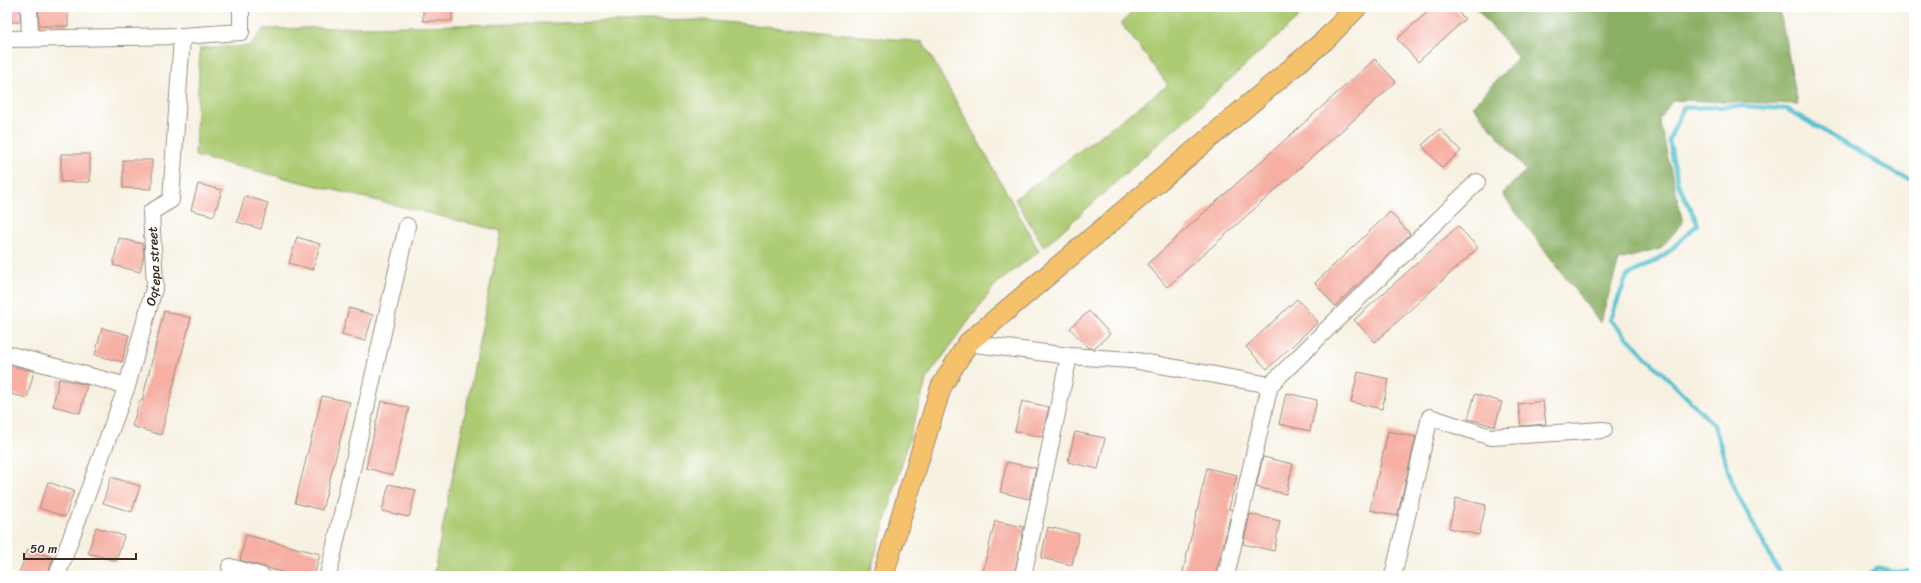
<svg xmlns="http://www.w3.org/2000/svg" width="1921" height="583" viewBox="0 0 1921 583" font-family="Sriracha,sans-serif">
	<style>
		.green { fill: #accb72; stroke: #747a48 }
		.forest { fill: #89af64; stroke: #626c41 }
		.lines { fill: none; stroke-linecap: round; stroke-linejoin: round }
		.stream { stroke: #56c2d0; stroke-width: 4.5 }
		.building { fill: #f6afa2 }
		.minor-casing { stroke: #998e80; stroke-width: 18 }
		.major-casing { stroke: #998e80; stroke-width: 22 }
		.minor { stroke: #fff; stroke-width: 16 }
		.major { stroke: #f5c16b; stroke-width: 20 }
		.labels { text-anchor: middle; stroke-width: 3; stroke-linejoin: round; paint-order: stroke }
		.street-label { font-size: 13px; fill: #3b2a1e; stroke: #fff }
	</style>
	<rect width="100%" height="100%" fill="#fff"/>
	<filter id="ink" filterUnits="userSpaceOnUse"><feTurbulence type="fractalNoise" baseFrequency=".025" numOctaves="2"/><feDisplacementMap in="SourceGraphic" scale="8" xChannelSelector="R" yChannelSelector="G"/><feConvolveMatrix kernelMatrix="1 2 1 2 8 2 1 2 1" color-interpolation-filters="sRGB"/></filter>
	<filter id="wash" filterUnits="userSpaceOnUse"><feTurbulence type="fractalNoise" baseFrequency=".012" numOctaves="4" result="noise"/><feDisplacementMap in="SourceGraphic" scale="16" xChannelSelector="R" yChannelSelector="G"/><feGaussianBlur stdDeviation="0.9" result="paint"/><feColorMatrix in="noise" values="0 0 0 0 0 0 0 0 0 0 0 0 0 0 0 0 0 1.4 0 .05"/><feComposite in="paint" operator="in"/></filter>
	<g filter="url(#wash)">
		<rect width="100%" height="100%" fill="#f7f1e2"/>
		<!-- green -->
		<path class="green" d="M1138,7h172l-266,240 -29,-48 153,-114 -47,-62z
			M704,20l219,22 116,209 -44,34 -68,93 -58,198h-436l68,-345 -306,-75 5,-108 49,-2 15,-17z"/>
		<!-- forest -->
		<path class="forest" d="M1475,7h304l19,97 -125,-4 -14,19 24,104 -23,26 -41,11 -19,63 -98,-129 24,-24 -53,-64 45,-49z"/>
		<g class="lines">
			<!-- stream -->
			<path class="stream" d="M1781,576l-47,-88 -20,-63 -104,-105 17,-44 38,-21 33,-31 -20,-40 -9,-44 14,-32 60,-2 44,3 111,66 16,4
				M1869,576l8,-8 17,4 20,-1"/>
		</g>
		<g id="blocks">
			<!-- building -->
			<path class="building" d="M7,7h13v15h-13z
				M38,7h30v19h-29z
				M423,7h29v14h-29z
				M1433,7h20l12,12 -47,43 -21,-23z
				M1375,59l21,23 -229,205 -20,-23z
				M1440,129l21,22 -19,17 -20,-23z
				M61,154h29v28h-29z
				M123,160h29v29l-29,-1z
				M198,184l24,6 -8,26 -23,-6z
				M245,196l23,7 -7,26 -24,-7z
				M1390,212l20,22 -75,72 -20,-23z
				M1458,226l20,22 -103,94 -21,-22z
				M297,237l23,7 -7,26 -24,-7z
				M119,238l24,6 1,11 -4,17 -27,-7z
				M1297,299l21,23 -51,47 -21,-22z
				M349,308l24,7 -8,26 -23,-7z
				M164,311l27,7 -30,117 -29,-9 8,-26 2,1z
				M1089,311l21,23 -16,14h-6l-18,-20z
				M102,328l27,7 -7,27 -27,-7z
				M7,365l27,6 -7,27 -20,-5z
				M1358,372l31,7 -7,30 -31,-7z
				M59,379l28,6 -7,28 -27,-7z
				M1286,393l31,7 -7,31 -31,-7z
				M1475,394l27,8 -7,24 -27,-7z
				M322,396l28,6 -28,108 -27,-7z
				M381,401l28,7 -16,67 -27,-7z
				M1022,401l27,6 -7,30 -27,-6z
				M1543,401l3,23 -25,2 -3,-22z
				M1388,431l28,6 -19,79 -27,-6z
				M1075,432l30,6 -7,31 -30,-7z
				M1263,457l30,7 -7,30 -30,-7z
				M1007,462l29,6 -7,31 -29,-7z
				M1207,468l30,7 -8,34 3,1 -17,66h-33z
				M111,477l29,9 -8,26 -29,-9z
				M48,482l26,9 -9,26 -26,-9z
				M389,484l27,6 -7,27 -27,-6z
				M1456,498l30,7 -7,30 -30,-7z
				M1250,514l30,7 -6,30 -31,-7z
				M995,521l29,6 -10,49h-32z
				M96,527l28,9 -8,25 -28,-8z
				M1048,527l31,7 -7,31 -31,-7z
				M246,535l74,19 -6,22h-19l-55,-16z
				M28,549l25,9 -6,18h-29z"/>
		</g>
	</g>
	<g filter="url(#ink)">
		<use href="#blocks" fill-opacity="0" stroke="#998e80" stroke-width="1"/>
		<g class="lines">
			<defs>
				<g id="minor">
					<path d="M29,7l1,32"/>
					<path d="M7,39l175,-3"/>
					<path d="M968,343l101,13 63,4 138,25"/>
					<path d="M7,354l120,32"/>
					<path d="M230,567l32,9"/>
					<path id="s1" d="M57,576l70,-190 28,-101 -4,-73 20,-12 11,-164 59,-4v-25"/>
					<path d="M328,576l79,-350"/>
					<path d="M1023,576l46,-220"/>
					<path d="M1226,576l44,-191 207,-203"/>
					<path d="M1393,576l37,-159 61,20 113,-7"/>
				</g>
				<path id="major" d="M883,576l58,-189 27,-44 357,-303 32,-33"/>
			</defs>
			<!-- minor casing -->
			<use href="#minor" class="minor-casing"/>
			<!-- major casing -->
			<use href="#major" class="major-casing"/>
			<!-- minor -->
			<use href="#minor" class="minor"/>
			<!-- major -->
			<use href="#major" class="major"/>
		</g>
	</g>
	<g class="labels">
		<!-- street labels -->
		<g class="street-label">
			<text dy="5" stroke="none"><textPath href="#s1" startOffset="326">Oqtepa street</textPath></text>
		</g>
	</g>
	<!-- margin -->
	<rect width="1921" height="583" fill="none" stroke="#fff" stroke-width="24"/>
	<!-- scale -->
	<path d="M24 553v6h112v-6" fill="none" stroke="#3b2a1e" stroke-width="2"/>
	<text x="30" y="553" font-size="12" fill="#3b2a1e" stroke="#ffffff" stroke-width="3" paint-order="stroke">50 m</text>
</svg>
